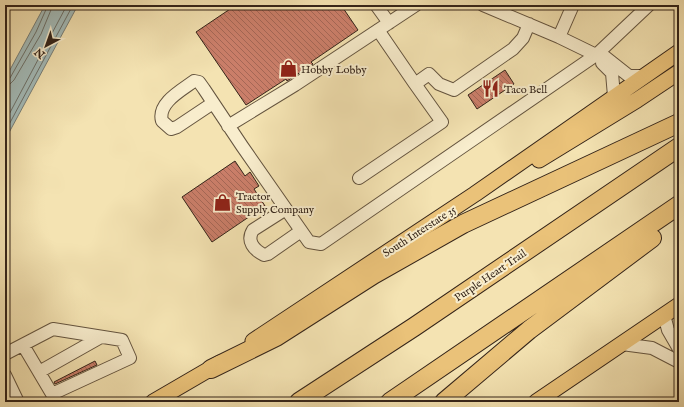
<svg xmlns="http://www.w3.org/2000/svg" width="684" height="407" viewBox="0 0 684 407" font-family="'IM FELL English',serif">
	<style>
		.water { fill: #a3bbb9; stroke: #777f79 }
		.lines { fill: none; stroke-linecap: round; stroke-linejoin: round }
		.shore { stroke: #6c7069; stroke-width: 1 }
		.building { fill: url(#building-back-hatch); stroke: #342419 }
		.minor-casing { stroke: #64543f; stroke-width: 14 }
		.major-casing { stroke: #342419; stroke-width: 17 }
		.highway-casing { stroke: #342419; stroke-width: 20 }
		.minor { stroke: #f8edcd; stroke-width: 12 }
		.major { stroke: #eac279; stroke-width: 15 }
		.highway { stroke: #eac279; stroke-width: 18 }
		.labels { text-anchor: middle; stroke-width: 4; stroke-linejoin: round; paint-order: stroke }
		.poi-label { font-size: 11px; fill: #342419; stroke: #f8edcd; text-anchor: start }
		.street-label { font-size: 11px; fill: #342419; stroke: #f8edcd }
	</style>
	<defs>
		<pattern id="building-back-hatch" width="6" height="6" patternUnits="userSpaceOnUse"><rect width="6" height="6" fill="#ca7e69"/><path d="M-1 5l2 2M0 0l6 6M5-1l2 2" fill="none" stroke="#a56756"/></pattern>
	</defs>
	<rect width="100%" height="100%" fill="#f4e3b2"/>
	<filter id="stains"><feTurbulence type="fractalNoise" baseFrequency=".005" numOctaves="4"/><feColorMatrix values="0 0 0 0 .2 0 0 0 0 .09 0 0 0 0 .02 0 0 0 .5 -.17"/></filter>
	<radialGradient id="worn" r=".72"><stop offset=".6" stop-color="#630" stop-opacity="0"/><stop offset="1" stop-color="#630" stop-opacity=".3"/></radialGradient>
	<!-- water -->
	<path class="water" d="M45,5h33l-73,135v-61z"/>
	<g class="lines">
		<!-- shore -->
		<path class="shore" d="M5,80l5,-2 26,-46 12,-27
			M5,85l5,-1 4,-4 27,-46 12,-29
			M5,122l62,-117
			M5,132l68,-127"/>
	</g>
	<!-- building -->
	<path class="building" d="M236,5h105l17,25 -47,32 2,2 -26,17 -1,-2 -40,26 -50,-73z
		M505,70l9,14 -37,25 -9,-14z
		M235,161l10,15 5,-4 9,14 -5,3 11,17 -53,36 -30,-45z
		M95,361l2,4 -42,19 -1,-2z"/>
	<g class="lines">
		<defs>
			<path id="minor" d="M376,5l13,18
				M483,5l76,32 37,18 9,2 24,19h14
				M378,30l37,54
				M559,37l14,-32
				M602,63l10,10 2,23
				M213,103l-36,24 -6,2 -9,-8c-5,-18 20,-31 32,-40l5,1 5,7 38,57 67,96 12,2 275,-189 53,-50
				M228,126l67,-41 121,-80
				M359,178l83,-56 -27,-38 14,-10 10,10 15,6 59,-41 10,-11 6,-14
				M286,209l-33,21c-7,11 1,20 11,25l4,-1 33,-23
				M664,315l4,15 11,19
				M622,344l30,4 27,14
				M5,354l48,-25 69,11 8,18 -78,36 -29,-49
				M39,372l62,-35
				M5,375l13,27"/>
			<path id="major" d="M539,160l98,-60 42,-28
				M253,341l222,-147 204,-142
				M153,402l67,-39
				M536,402l143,-97"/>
			<path id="highway" d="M211,369l65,-32 97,-62 90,-51 216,-101
				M299,402l115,-75 265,-180
				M390,402l289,-197
				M444,402l85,-72 123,-92"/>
		</defs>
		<!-- minor casing -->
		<use href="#minor" class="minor-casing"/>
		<!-- major casing -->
		<use href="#major" class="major-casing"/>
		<!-- highway casing -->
		<use href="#highway" class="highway-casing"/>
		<!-- minor -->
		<use href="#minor" class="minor"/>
		<!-- major -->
		<use href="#major" class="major"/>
		<!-- highway -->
		<use href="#highway" class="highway"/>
	</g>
	<!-- icons -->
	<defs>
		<symbol id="shop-bare" viewBox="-9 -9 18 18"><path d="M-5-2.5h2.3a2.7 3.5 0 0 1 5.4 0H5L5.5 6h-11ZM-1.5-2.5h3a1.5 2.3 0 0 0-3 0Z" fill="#8f2418" stroke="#f8edcd" stroke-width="2.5" paint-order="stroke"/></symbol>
		<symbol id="restaurant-bare" viewBox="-9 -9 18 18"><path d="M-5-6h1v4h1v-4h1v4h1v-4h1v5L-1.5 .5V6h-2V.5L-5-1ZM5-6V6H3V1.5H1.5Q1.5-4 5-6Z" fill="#8f2418" stroke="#f8edcd" stroke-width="2.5" paint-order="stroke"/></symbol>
	</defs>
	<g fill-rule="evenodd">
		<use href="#shop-bare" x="276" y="56" width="25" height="25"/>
		<use href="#restaurant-bare" x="478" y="76" width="25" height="25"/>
		<use href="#shop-bare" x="210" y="190" width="25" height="25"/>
	</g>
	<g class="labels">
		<!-- poi labels -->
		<g class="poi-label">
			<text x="301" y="73">Hobby Lobby</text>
			<text x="504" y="93">Taco Bell</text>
			<text x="236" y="200">Tractor<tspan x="236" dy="13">Supply Company</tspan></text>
		</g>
		<!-- street labels -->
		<g class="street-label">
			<text transform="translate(419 231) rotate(-33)" y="4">South Interstate 35</text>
			<text transform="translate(490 275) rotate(-34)" y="4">Purple Heart Trail</text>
		</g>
	</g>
	<!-- margin -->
	<rect width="684" height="407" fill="none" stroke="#f4e3b2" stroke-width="20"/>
	<rect x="6" y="6" width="672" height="395" fill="none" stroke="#342419" stroke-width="2"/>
	<rect x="10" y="10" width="664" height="387" fill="none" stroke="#342419"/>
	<!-- north arrow -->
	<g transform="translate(46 46) rotate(221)" stroke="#f8edcd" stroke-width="3" paint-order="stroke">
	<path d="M0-3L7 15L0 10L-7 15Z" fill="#342419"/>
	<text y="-6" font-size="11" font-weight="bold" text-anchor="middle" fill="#342419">N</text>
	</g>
	<rect width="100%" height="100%" filter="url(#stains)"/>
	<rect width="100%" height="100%" fill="url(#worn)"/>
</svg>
